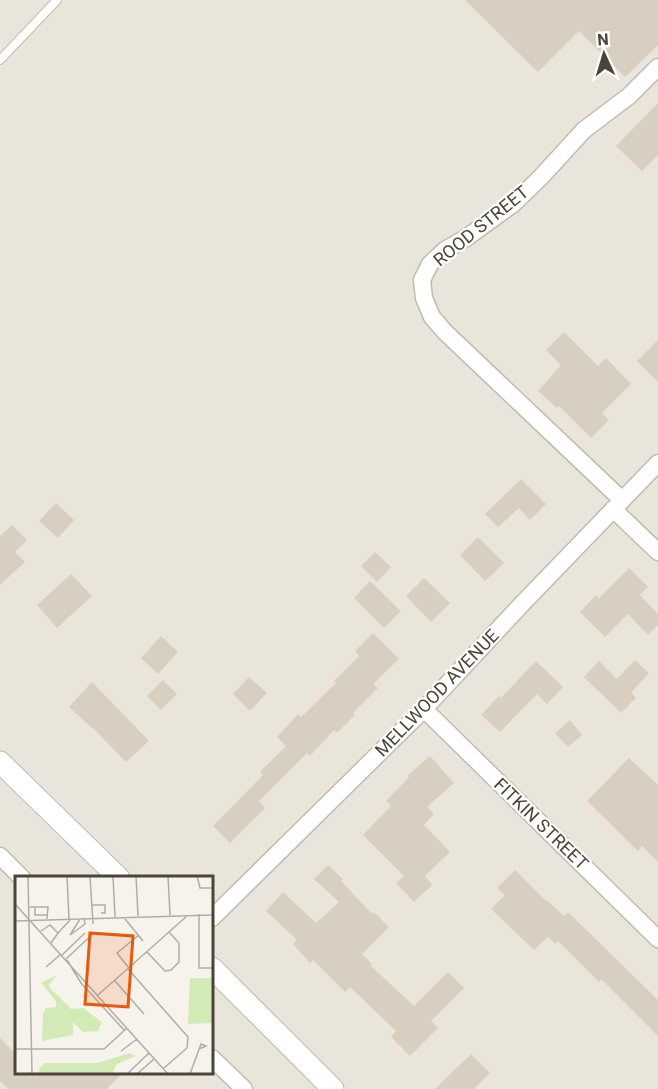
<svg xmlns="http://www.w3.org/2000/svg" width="658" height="1089" viewBox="0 0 658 1089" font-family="Roboto,sans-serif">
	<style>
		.residential { fill: #eae5da; fill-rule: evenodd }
		.building { fill: #d8cfc1 }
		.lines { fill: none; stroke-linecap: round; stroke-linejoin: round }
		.service-casing { stroke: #c2bbae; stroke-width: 10 }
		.minor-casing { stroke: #c2bbae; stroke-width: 19 }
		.tertiary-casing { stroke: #c2bbae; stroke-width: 23 }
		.service { stroke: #fff; stroke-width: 8 }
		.minor { stroke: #fff; stroke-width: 16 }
		.tertiary { stroke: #fff; stroke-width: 21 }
		.labels { text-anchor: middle; stroke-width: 4.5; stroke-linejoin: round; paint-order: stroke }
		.street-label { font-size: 18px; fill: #4b4439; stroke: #fff }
		.inset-road { fill: none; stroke: #b2ada4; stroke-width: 1.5 }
		.view { fill: #e8590c; fill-opacity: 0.15; stroke: #e8590c; stroke-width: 3 }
		.inset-edge { fill: none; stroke: #4b4439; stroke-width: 3 }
	</style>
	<rect width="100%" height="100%" fill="#f6f3ec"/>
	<!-- residential -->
	<path class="residential" d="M0,0h658v1089h-658zM16,878h196v194h-196z"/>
	<!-- building -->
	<path class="building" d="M465,0h193v45l-33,32 -46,-46 -41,41z
		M658,103v52l-16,16 -26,-25z
		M564,332l34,34 8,-8 25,26 -29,29 7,7 -18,18 -32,-32 -2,2 -19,-17 23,-26 -15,-15z
		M658,340v42l-21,-21z
		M521,479l25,25 -16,16 -11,-12 -21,19 -13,-13z
		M56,503l18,17 -16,18 -19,-17z
		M12,525l15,15 -12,12 10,10 -25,23v-49z
		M478,537l26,26 -19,18 -25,-26z
		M375,552l16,15 -14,15 -16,-16z
		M629,568l19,19 -8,8 18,19v11l-10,10 -20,-21 -23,23 -25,-25 16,-17 3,3z
		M71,574l21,22 -35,32 -20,-23z
		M424,578l26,25 -19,19 -25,-26z
		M370,581l31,30 -17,17 -30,-30z
		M373,633l26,26 -26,25 5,4 -25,25 2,2 -18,18 -3,-3 -24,26 -3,-3 -48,48 6,7 -35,35 -17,-17 50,-51 -3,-3 26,-26 -9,-9 21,-23 3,3 35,-34 -2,-2 25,-25 -4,-5z
		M161,636l17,16 -20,22 -17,-16z
		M635,660l14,13 -18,20 5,5 -15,15 -37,-36 15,-16 18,18z
		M536,661l27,26 -16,17 -10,-10 -37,38 -19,-17 18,-19 2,2z
		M249,677l18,16 -17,18 -17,-17z
		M163,680l14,14 -16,16 -14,-14z
		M92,682l57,59 -23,21 -33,-34v1l-24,-22z
		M570,720l12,15 -14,12 -13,-14z
		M430,756l24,27 -27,24 7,7 -10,11 26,27 -25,24 7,9 -18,17 -18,-19 8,-7 -41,-41 28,-29 -5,-5 23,-24 -1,-2z
		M629,758l29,27v77l-16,-16 -4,5 -51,-50z
		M328,865l15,14 -2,2 31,33 2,-2 15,15 -27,27 10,10 -1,2 43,40 34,-34 16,16 -33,33 7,7 -28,28 -19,-19 5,-6 -46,-44 -5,5 -32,-32 -3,3 -17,-19 4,-4 -31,-29 17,-19 33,31 23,-21 -25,-23z
		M515,870l31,31 1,-1 17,16 4,-4 90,88v36l-57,-57 -2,3 -41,-41 -3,3 -7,-7 -14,13 -43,-41 14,-14 -8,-7z
		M0,1038l16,16v18h107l-16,17h-99l-8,-8z
		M471,1054l19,19 -16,16h-39z"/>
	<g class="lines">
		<defs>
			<path id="service" d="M0,60l57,-60"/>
			<path id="minor" d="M622,500l-177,-168 -13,-15 -8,-19 -2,-18 8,-16 15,-14 21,-12 47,-34 28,-27 43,-47 45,-34 29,-29
				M613,509l45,43
				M424,709l234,230
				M0,856l22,22
				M212,918l212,-209 97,-104 137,-142
				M212,1058l32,31"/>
			<path id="tertiary" d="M0,762l119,116
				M212,968l121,121"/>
		</defs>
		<!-- service casing -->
		<use href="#service" class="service-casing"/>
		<!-- minor casing -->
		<use href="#minor" class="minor-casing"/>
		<!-- tertiary casing -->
		<use href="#tertiary" class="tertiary-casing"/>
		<!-- service -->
		<use href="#service" class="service"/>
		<!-- minor -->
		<use href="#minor" class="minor"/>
		<!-- tertiary -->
		<use href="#tertiary" class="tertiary"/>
	</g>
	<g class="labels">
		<!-- street labels -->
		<g class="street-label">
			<text transform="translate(481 226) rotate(-39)" y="6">ROOD STREET</text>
			<text transform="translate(437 693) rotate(-46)" y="6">MELLWOOD AVENUE</text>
			<text transform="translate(541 824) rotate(44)" y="6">FITKIN STREET</text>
		</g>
	</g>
	<!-- overview -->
	<g transform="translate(15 876)">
		<rect width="198" height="198" fill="#f6f3ec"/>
		<path d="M42,99l-8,10 2,4 20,20 12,-1 19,14 -4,9 -15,1 -10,-10v13l-31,6 1,-27 3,-6 10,-1v-6l-15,-18zM175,102h23v45l-25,1zM115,177l6,3 -19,8 -5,10h-72l-1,-6 6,-5h52z" fill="#d2eab5"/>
		<path class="inset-road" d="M13,0l4,198M52,0l2,43M75,0l3,48M98,0l2,41M121,0l2,40M153,0l2,39M182,0l3,12h13M0,28l153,170M77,29h13v8h-4M15,31h18l-1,12M20,31v8h12M184,38v54h14M65,43l-10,16 15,-11 -1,-6M110,43l18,22M0,45l198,-6M26,55l9,-6 8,8 -7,10M43,57l13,-14M132,76l18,19 6,-1 8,-8v-19l-10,-11M47,79l23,-22M51,83l29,-27M52,84l14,23 43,47M31,91l15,-13M114,92l-12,-15 22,-18M113,93l60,68 -1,11 -23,20M100,105l29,33M83,119l89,-79M0,173h89l23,-21M106,175l16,-12M112,198l22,-21M122,198l17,-15M175,198l11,-30 5,2 -7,3"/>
		<path class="view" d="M75,57l43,3 -5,71 -43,-3z"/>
		<rect width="198" height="198" class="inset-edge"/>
	</g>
	<!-- north arrow -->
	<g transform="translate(604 54) rotate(356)" stroke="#ffffff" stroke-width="4.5" paint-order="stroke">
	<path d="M0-4.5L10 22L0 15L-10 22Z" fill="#4b4439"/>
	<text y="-9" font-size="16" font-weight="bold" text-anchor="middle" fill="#4b4439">N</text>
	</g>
</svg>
